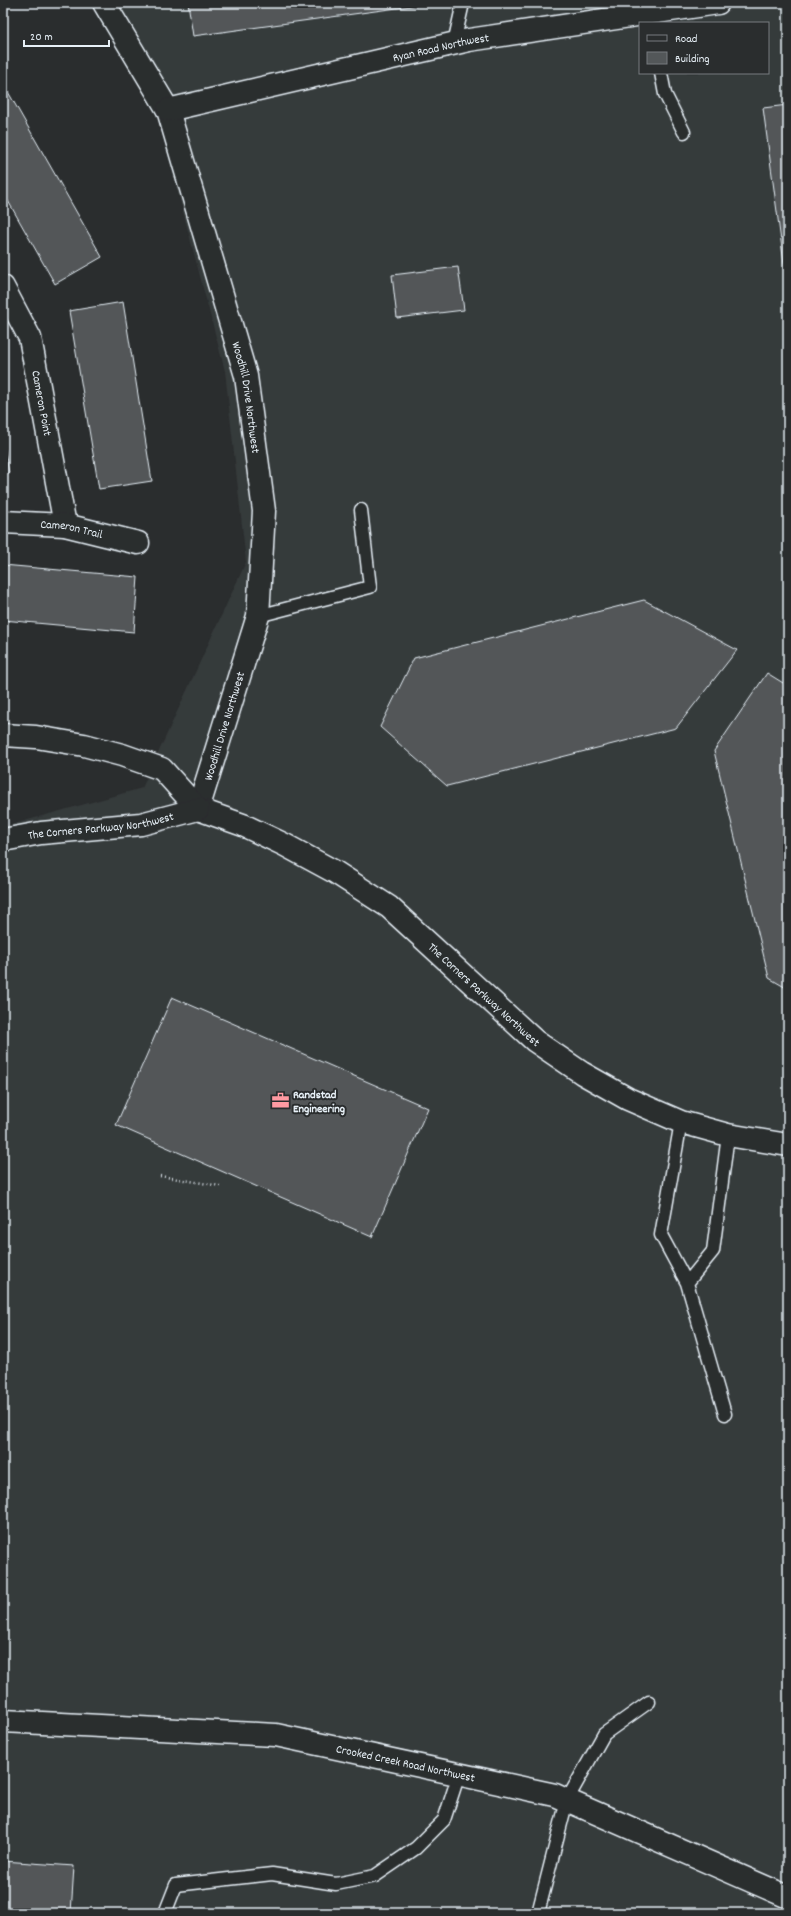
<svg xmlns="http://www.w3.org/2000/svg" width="791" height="1916" viewBox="0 0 791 1916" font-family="Dekko,sans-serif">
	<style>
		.built { fill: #363a3b; fill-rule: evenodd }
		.building { fill: #535759; stroke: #e8f1f8 }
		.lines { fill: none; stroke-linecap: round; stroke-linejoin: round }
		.service-casing { stroke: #e8f1f8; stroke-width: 15 }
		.minor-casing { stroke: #e8f1f8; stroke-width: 25 }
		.tertiary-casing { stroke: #e8f1f8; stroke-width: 25 }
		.path { stroke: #e8f1f8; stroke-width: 2.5; stroke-dasharray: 1 3; stroke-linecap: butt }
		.service { stroke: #2a2d2e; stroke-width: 12 }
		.minor { stroke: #2a2d2e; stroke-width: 22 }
		.tertiary { stroke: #2a2d2e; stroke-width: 22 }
		.labels { text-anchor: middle; stroke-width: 4; stroke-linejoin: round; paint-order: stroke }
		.street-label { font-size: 12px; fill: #e8f1f8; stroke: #2a2d2e }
		.poi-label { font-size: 12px; font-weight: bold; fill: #e8f1f8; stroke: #2a2d2e; text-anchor: start }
	</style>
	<rect width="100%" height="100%" fill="#2a2d2e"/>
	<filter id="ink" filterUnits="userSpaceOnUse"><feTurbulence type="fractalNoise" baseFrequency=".025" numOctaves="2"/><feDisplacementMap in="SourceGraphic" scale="8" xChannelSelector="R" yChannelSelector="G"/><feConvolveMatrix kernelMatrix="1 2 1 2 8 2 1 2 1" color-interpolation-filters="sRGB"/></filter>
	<g filter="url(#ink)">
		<!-- built -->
		<path class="built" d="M96,3h692v1910h-785v-1086l139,-39 104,-226 -21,-191 -67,-254zM640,23h128v50h-128z"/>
		<!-- building -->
		<path class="building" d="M188,3h230l1,2 -226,31z
			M3,83l99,174 -47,27 -52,-92z
			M788,105v188l-25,-185z
			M458,267l6,43 -67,8 -5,-43z
			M123,302l29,179 -53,8 -30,-178z
			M3,440l6,33 -6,1z
			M3,565l135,12 -4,55 -131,-12z
			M644,600l93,50 -61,78 -229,58 -67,-59 34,-69z
			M767,673l21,13v303l-19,-11 -55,-227z
			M172,997l256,111 -56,129 -256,-112z
			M3,1861l71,5 -3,47h-68z"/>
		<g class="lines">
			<defs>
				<path id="service" d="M454,43l9,-40
					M661,73l4,21 19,38
					M258,616l112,-29 -9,-77
					M681,1122l-20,113 26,48 38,131
					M687,1283l26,-32 15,-116
					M165,1913l11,-28 96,-11 64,10 39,-8 41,-28 28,-28 15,-46
					M538,1913l29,-113 37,-66 45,-32"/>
				<g id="minor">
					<path id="s1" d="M104,3l64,107 78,266 18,135 -6,105 -60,193"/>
					<path id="s2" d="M168,110l301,-70 249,-37"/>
					<path id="s3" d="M3,287l27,51 35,187"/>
					<path id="s4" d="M3,522l62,3 73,18"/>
					<path id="s5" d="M3,735l33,2 48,8 38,10 40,14 36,40 45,16 42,20 50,27 54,35 146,134 47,32 46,26 53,23 47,13 60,10"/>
					<path id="s6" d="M3,840l38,-7 100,-9 57,-15"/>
				</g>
				<g id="tertiary">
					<path id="s7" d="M3,1721l273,14 279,60 233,102"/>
				</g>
			</defs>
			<!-- service casing -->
			<use href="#service" class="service-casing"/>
			<!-- minor casing -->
			<use href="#minor" class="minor-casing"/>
			<!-- tertiary casing -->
			<use href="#tertiary" class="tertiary-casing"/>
			<!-- path -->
			<path class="path" d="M160,1176l60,10"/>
			<!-- service -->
			<use href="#service" class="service"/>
			<!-- minor -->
			<use href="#minor" class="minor"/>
			<!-- tertiary -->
			<use href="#tertiary" class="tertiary"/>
		</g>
	</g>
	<!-- icons -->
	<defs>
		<symbol id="office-bare" viewBox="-9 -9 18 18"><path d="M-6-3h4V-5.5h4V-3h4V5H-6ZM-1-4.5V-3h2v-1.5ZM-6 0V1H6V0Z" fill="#ff9aa2" stroke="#2a2d2e" stroke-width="2.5" paint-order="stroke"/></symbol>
	</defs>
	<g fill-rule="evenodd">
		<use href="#office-bare" x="268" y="1088" width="25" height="25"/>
	</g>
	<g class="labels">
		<!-- street labels -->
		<g class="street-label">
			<text dy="4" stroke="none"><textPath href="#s2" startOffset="280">Ryan Road Northwest</textPath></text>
			<text dy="4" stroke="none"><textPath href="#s1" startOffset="423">Woodhill Drive Northwest</textPath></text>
			<text dy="4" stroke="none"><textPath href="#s3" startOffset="124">Cameron Point</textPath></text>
			<text dy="4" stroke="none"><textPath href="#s4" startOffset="69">Cameron Trail</textPath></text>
			<text transform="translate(224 726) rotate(-73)" y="4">Woodhill Drive Northwest</text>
			<text dy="4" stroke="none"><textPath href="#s6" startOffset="99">The Corners Parkway Northwest</textPath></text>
			<text dy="4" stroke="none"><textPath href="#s5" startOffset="562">The Corners Parkway Northwest</textPath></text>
			<text dy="4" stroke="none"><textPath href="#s7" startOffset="406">Crooked Creek Road Northwest</textPath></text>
		</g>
		<!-- poi labels -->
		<g class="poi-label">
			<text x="293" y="1098">Randstad<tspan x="293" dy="14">Engineering</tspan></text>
		</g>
	</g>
	<!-- margin -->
	<rect width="791" height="1916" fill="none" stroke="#2a2d2e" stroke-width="16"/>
	<rect x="8" y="8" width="775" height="1900" fill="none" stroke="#e8f1f8" stroke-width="1.5" filter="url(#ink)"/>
	<!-- legend -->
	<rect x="639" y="22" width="130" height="52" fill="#2a2d2e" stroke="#767b7f"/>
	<rect x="647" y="35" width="20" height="6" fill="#2a2d2e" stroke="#767b7f"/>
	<text x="675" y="42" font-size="12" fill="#e8f1f8">Road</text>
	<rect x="647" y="52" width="20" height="12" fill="#535759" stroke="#767b7f"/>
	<text x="675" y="62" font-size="12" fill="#e8f1f8">Building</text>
	<!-- scale -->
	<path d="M24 40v6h85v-6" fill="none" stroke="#e8f1f8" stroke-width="2"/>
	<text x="30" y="40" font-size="12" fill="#e8f1f8" stroke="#2a2d2e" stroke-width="3" paint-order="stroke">20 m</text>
</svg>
